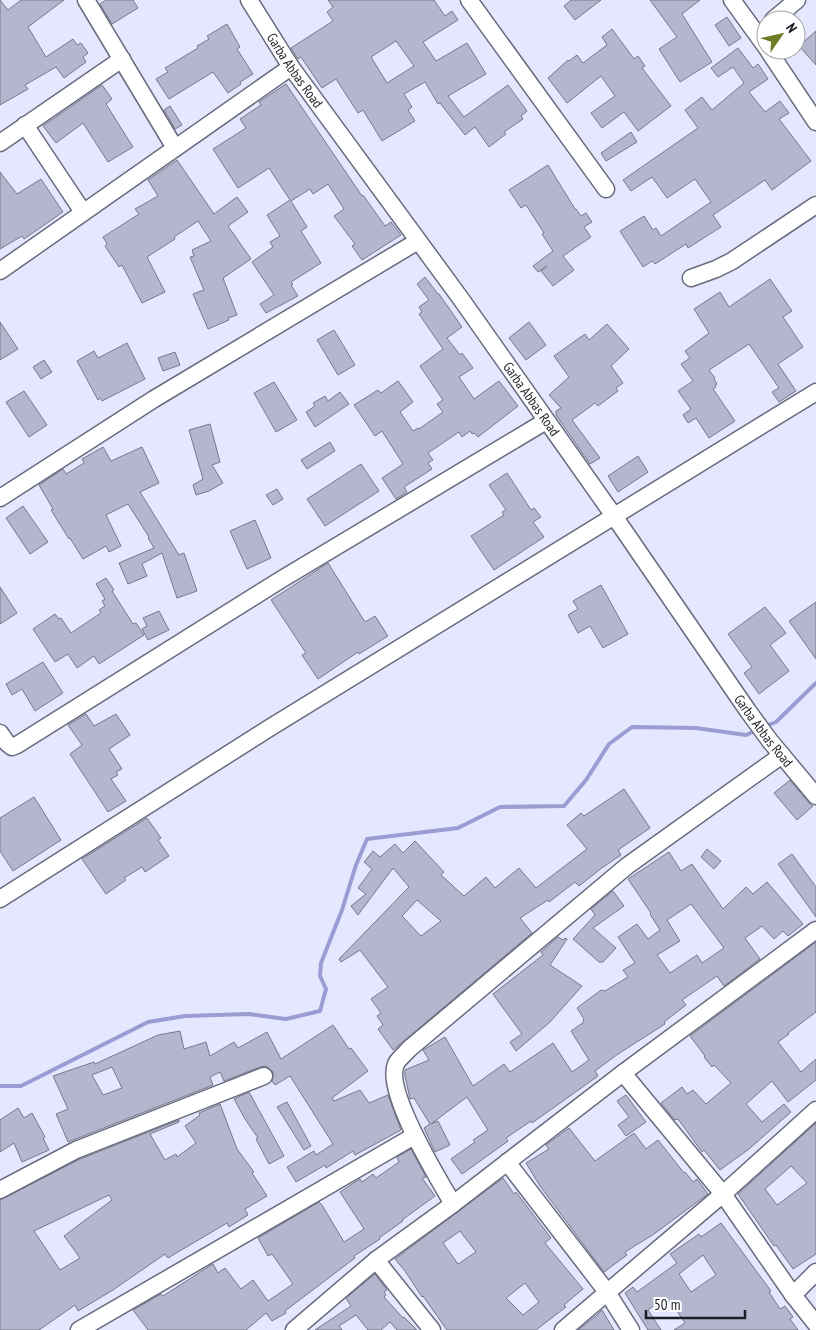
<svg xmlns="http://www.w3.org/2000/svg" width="816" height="1330" viewBox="0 0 816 1330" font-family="'PT Sans Narrow',sans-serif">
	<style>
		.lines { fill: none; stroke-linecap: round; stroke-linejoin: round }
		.stream { stroke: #999dd3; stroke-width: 4 }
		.building { fill: #b4b6cd; stroke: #76788d; fill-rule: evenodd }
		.street-casing { stroke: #686a7e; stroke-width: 19 }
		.street { stroke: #fff; stroke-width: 16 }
		.labels { text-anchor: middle; stroke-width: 4.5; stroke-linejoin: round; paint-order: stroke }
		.street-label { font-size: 14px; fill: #1b1c24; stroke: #fff }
	</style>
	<rect width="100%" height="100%" fill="#e5e7ff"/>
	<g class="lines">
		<!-- stream -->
		<path class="stream" d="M766,726l10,-4 40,-39
			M0,1086h21l127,-64 37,-6 64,-2 37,5 34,-8 6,-22 -6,-13 1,-13 21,-53 14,-45 11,-26 91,-11 42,-21 64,-1 22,-26 23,-36 23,-17 64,1 50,7 11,-5"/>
	</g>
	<!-- building -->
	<path class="building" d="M0,0l8,10 13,-10h43l-36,27 18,30 27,-18 4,6 4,-2 7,10 -5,4 3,5 -22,16 -8,-11 -31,18 3,4 -28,16z
		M106,0h27l5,8 -26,16 -12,-20z
		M328,0h106l11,16 7,-5 6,9 -35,22 13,19 31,-18 19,31 -38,22 16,21 44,-32 19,26 -6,5 2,3 -19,13 2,2 -17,13 -14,-20 -10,8 -25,-32 -2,1 -13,-22 -21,12 8,13 -4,3 7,11 -33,20 -19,-31 -5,3 -22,-34 -14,9 -21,-31 -3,2 -7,-11 42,-27 -6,-9 6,-5zM396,41l18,25 -27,17 -16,-26z
		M571,0h30l-26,20 -11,-14z
		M650,0h50l-18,14 30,48 -32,20 -21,-33 18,-12z
		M727,17l14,21 -12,8 -14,-21z
		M227,24l13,23 -3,2 16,25 -13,8 1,2 -13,9 -15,-21 -44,27 -13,-20 12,-7 -3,-4 33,-20 -1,-2 12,-7 -2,-3z
		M612,29l22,30 4,-3 7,10 -3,2 29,38 -33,25 -14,-19 -22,16 -11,-15 24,-17 -14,-20 -34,27 -19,-25 20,-18 1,1 8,-6 6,8 24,-18 -5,-8z
		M816,31v34l-17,-19z
		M738,48l15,20 5,-4 10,15 -19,13 16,20 15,-11 9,12 -10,6 32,42 -39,29 -7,-10 -52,35 8,12 -33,21 -2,-4 -31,20 -3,-3 -9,6 -23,-36 24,-15 9,14 3,-2 5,8 50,-34 -16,-23 -28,19 -15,-21 -21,14 -8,-11 75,-52 -13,-18 17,-13 10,13 32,-27 -11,-16 -15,10 -7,-9z
		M286,84l76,112 1,-1 22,31 6,-4 10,13 -39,25 -10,-14 3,-2 -21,-28 10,-7 -16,-25 -15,10 -3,-5 -19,12 16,26 -6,4 20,32 -30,19 2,2 -2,1 7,11 -32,17 -6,-9 14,-9 -22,-33 21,-15 -3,-5 10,-6 -13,-21 23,-15 -21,-32 -31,20 -25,-39 33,-21 -6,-9 21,-14 -2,-3z
		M102,85l10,14 -6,5 27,43 -25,15 -25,-39 -27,20 -13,-17z
		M170,106l12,19 -7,4 -11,-19z
		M631,132l6,10 -31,19 -5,-8z
		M177,160l37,54 23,-17 11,15 -20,14 23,33 -28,19 14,37 -9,3 1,2 -21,9 -15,-35 11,-4 -14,-33 4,-1 -2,-6 19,-9 -13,-20 -24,16 1,2 -28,18 18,35 -23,11 -20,-38 -3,2 -14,-21 2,-2 -4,-7 36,-23 -4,-5 23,-13 -10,-16z
		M548,165l27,44h1l5,7 5,-3 6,9 -8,5 7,10 -28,19 11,14 -21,16 -12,-15 6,-5 -9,6 -5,-6 20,-15 -11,-17 2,-1 -18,-28 -5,3 -12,-18z
		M0,172l17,22 24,-15 22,33 -39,27 -2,-3 -22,13z
		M425,277l13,17h1l23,33 -15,11 13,17 2,-2 11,15 -14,9 15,22 25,-18 19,25 -40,31 -4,-4 -2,1 -2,-3 -8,6 -3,-5 -31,21 5,7 -5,3 4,6 -28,18 3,5 -11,7 -14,-21 21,-14 -21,-33 -7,5 -21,-31 24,-15 3,3 17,-12 15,21 -13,10 13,19 5,-3 1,1 24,-17 -6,-8 6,-4 -23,-34 23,-17 -24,-35 3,-2 -3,-5 10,-7 -12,-16z
		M770,279l22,32 -9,6 20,30 -25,17 18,27 -17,11 -7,-10 7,-4 -30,-44 -40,26 6,8 -1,1 3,5 -2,1 1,2 -3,2 22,32 -26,17 -13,-20 -8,5 -5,-8 8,-6 -13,-18 15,-10 -12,-17 9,-6 -5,-7 24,-18 -15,-24 26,-17 9,15z
		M0,322l18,27 -18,11z
		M529,322l17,23 -20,15 -17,-22z
		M607,324l22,25 -18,17 12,17 -7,5 2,3 -20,15 -3,-3 -23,17 28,38 -10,6 -34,-49v-4l5,-3 -12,-13 20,-18 -15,-21 31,-22 4,6z
		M334,330l21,35 -17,10 -21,-35z
		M127,343l18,36 -43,22 -2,-3 -2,2 -21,-39 17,-10 4,7z
		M175,352l5,13 -17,6 -5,-13z
		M44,360l8,12 -11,7 -8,-12z
		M274,382l23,38 -21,12 -22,-39z
		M24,391l23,34 -18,12 -23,-35z
		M340,392l9,12 -34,23 -9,-15 9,-6 -2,-3 12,-7 3,5z
		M210,424l10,38 -8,3 11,18 -14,8 -13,4 -3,-10 10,-6 -14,-49z
		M330,442l5,9 -28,18 -6,-9z
		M103,447l8,14 31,-14 17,36 -19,9 39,63 5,-2 13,38 -20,7 -15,-45 -20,11 5,12 -19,8 -9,-21 35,-15 -6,-10 1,-1 -21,-33 -22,11 15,31 -12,6 -3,-6 -23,13 -13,-21 -1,1 -18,-29 2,-1 -14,-24 24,-16 3,5 18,-11 -2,-4z
		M638,456l10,16 -30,20 -10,-16z
		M361,464l18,27 -54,35 -18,-27z
		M507,473l24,37 3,-2 7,9 -8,5 11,15 -50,33 -23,-34 33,-21 -2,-3 4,-2 -17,-25z
		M277,489l6,10 -10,6 -7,-10z
		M23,506l25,36 -18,12 -24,-36z
		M255,520l16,38 -24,11 -17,-38z
		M328,563l37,59 10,-6 13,20 -29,18 -1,-2 -40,27 -16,-24 4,-2 -35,-53z
		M106,578l8,12 -2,1 21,33 3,-1 8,12 -45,29 -5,-8 -17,12 -9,-14 -13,8 -22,-33 22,-15 4,5 2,-1 10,15 30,-20 -2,-3 6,-4 -3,-5 3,-2 -9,-15z
		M601,585l27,49 -25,14 -13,-22 -12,7 -10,-18 10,-6 -5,-8z
		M0,587l17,26 -17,11z
		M816,602v57l-27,-38z
		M765,607l21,26 -16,12 19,26 -30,23 -15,-21 8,-6 -24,-33z
		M159,611l10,19 -21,10 -6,-11 5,-3 -4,-8z
		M43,662l20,31 -28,18 -13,-22 -10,6 -6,-11z
		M86,714l8,12 22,-12 14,21 -21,14 13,20 -6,3 2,3 -7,4 15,22 -18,11 -38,-58 12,-9 -14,-20z
		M790,780l18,22 5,4 -16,14 -23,-27z
		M624,789l26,39 -32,22 3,5 -18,12 -24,19 -4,-4 -26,20 -1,-2 -28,18 12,15 -139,117 -15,-21 5,-4 -6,-9 4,-3 -10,-14 17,-12 -28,-37 -19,12 -2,-3 70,-72 -16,-19 -35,47 -7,-9 15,-12 -8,-6 14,-19 -8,-7 9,-11 7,6 15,-13 8,9 12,-12 29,31 -3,3 23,21 22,-19 9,11 24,-20 17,20 51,-39 -20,-24 14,-12 3,3zM417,900l24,21 -20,15 -19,-20z
		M34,797l27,43 -48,31 -13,-20v-33z
		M147,818l14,20 -3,2 11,16 -24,16 -3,-5 -18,11 2,2 -20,14 -24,-35z
		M707,849l14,12 -7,8 -13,-12z
		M669,852l12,19 11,-7 31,45 23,-22 7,7 14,-12 36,42 -15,12 -5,-5 -9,8 -12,-13 -17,12 15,21 -36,27 -7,-10 -35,24 4,5 -22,17 1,2 -47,30 -23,17 3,5 -66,47 -1,-2 -25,17 2,3 -46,33 -11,-15 24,-17 -2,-2 15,-10 -21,-33 -36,27 7,-3 12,24 -15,7 -11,-24 6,-4 -16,-26 -4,1 -5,-23v-6l24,-10 -6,-10 22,-13 28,49 31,-22 6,8 43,-29 19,29 17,-12 -18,-29 13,-9 -1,-2 1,-1 -7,-11 24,-18 4,1 23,-14 -5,-7 12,-7 -17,-26 19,-13 11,15 12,-9 -10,-16 1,-1 -23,-34zM691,904l33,44 -22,15 -5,-8 -27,18 -13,-18 23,-14 -13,-21z
		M792,854l24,33v30l-38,-53z
		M613,891l11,15 -31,22 23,20 -13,14h-4l-26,-23 22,-24 -4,-6z
		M558,937l5,3 2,-2 2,1 -17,26 32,21 -32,36 -34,29 -6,-9 12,-8 -29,-40 50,-39 -2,-3z
		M816,942v70l-28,21 1,1 -11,8 23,30 15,-13v21l-28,22 -16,-21 -26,23 16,18 22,-18 7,8 -42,37 -29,21 -16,-20 -2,2 -24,-33 -3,1 -14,-17 21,-16 5,7 6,-4 13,14 25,-21 -17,-18 -2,2 -8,-10 1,-1 -15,-20z
		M333,1025l16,24 2,-1 17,23 -36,27 2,3 26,-11 9,13 19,-8 13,35 -46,25 -2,-4 -27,17 -1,-3 -29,17 -9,-15 27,-16 2,4 17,-11 -43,-68 -15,9 -3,-4 1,-9 -7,-6 -6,1 -36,14 -4,-9 -10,5 3,8 -145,57 -12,-28 12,-5 -15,-33 41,-14 1,2 63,-29 22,-4 4,18 22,-7 4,14 24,-14 4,6 29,-16 14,27zM112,1067l10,21 -19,7 -11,-20z
		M249,1092l35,64 -15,8 -13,-25 2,-1 -13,-19 -11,-20z
		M626,1095l20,27 -20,14 -8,-11 11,-8 -12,-16z
		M287,1102l24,44 -7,4 -27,-43z
		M220,1104l17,45 17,23 -2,1 15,23 -22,13 3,6 -19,12 -2,-4 -59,35 -3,-4 -52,36 -35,21 -3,-6 -36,25h-39v-130l80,-41 99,-39v2l-29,12 15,26 11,-6 1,3 19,-14 -11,-17 15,-11 -1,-2zM109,1195l3,5 -48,36 16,22 -20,12 -26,-39z
		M18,1108l6,10 8,-5 13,24 -2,1 6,12 -27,12 -8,-19 -14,9v-32z
		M816,1123v131l-23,15 -17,-24 -2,1 -36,-52zM791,1166l16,17 -30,22 -12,-16z
		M569,1128l26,33 39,-28 12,16 12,-9 26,33 1,-1 8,10 4,-3 11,15 -54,40 -29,18 2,3 -23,17 -64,-86 -14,-23 23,-14 -3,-4z
		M411,1149l15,28 -4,1 13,18 -33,24 1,1 -24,17 1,1 -26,17 1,2 -70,53 1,2 -14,8 -6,-8 -20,17h-98l-15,-20 28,-16 2,2 50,-32 5,9 7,-5 16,21 12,-9 15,21 25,-17 -21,-30 -4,2 -10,-18 61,-36 3,3 22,37 20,-13 -24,-37 20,-13 2,3 11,-8 3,4 23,-16 -2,-5z
		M503,1178l11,16 2,-2 35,46 -6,5 38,46 -19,16 2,2 -30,23h-89l-24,-34 -1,1 -17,-26 -10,-12zM460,1231l16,21 -18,12 -15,-21zM525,1283l14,19 -16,13 -17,-17z
		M721,1223l50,68 -2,1 11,17 5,-3 8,11 -3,2 8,11h-124l11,-7 -14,-21 -9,-2 -14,10 13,20h-13l-23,-37 8,-6 4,5 40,-29 -7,-9 29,-20 2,3zM703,1255l13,20 -25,17 -12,-18z
		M375,1274l12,16 -3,2 2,3 -2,2 19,21 1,-1 13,13h-20l-7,-8 -9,8h-13l-12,-15 -17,11 3,4h-27l36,-24 -5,-8z
		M602,1310l12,20h-36l18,-14z"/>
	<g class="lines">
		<defs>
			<g id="street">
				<path d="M86,0l89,148"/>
				<path id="s1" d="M249,0l42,67 170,232 153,217 134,195 22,30 46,55"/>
				<path d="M469,0l137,189"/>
				<path d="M732,0l34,47"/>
				<path d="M773,20l24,-20"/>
				<path d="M768,50l48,72"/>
				<path d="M25,125l58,87"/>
				<path d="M0,143l122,-84"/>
				<path d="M0,271l291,-204"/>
				<path d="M691,278l25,-9 16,-8 84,-56"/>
				<path d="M0,498l154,-99 264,-158"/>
				<path d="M0,733l7,10 5,4 5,-2 265,-166 264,-158"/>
				<path d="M0,899l271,-172 545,-335"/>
				<path d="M623,1073l100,121 70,101 23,29"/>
				<path d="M507,1162l100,130 24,38"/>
				<path d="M0,1190l76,-40 188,-74"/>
				<path d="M453,1204c-15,-26 -69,-113 -57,-140 2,-5 9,-10 13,-15l218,-183 155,-111"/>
				<path d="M376,1260l56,70"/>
				<path d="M793,1295l23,-23"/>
				<path d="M79,1330l335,-194"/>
				<path d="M294,1330l82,-70 77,-56 170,-131 193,-143"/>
				<path d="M563,1330l160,-136 93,-84"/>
			</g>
		</defs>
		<!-- street casing -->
		<use href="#street" class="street-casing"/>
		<!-- street -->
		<use href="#street" class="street"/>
	</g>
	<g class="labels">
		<!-- street labels -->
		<g class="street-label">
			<text dy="5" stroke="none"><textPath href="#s1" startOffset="84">Garba Abbas Road</textPath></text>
			<text dy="5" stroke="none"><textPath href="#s1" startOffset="489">Garba Abbas Road</textPath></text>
			<text dy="5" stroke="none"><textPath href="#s1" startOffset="894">Garba Abbas Road</textPath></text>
		</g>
	</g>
	<!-- north arrow -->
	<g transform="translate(781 35) rotate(56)"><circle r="24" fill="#ffffff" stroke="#a4a4a7"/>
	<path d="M0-4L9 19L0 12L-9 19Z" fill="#707b26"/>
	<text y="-8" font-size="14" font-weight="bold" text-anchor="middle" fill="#1b1c24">N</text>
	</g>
	<!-- scale -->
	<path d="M646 1310v8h99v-8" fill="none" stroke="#1b1c24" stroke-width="2.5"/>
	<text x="654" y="1310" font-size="15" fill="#1b1c24" stroke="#ffffff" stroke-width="4" paint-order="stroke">50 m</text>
</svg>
